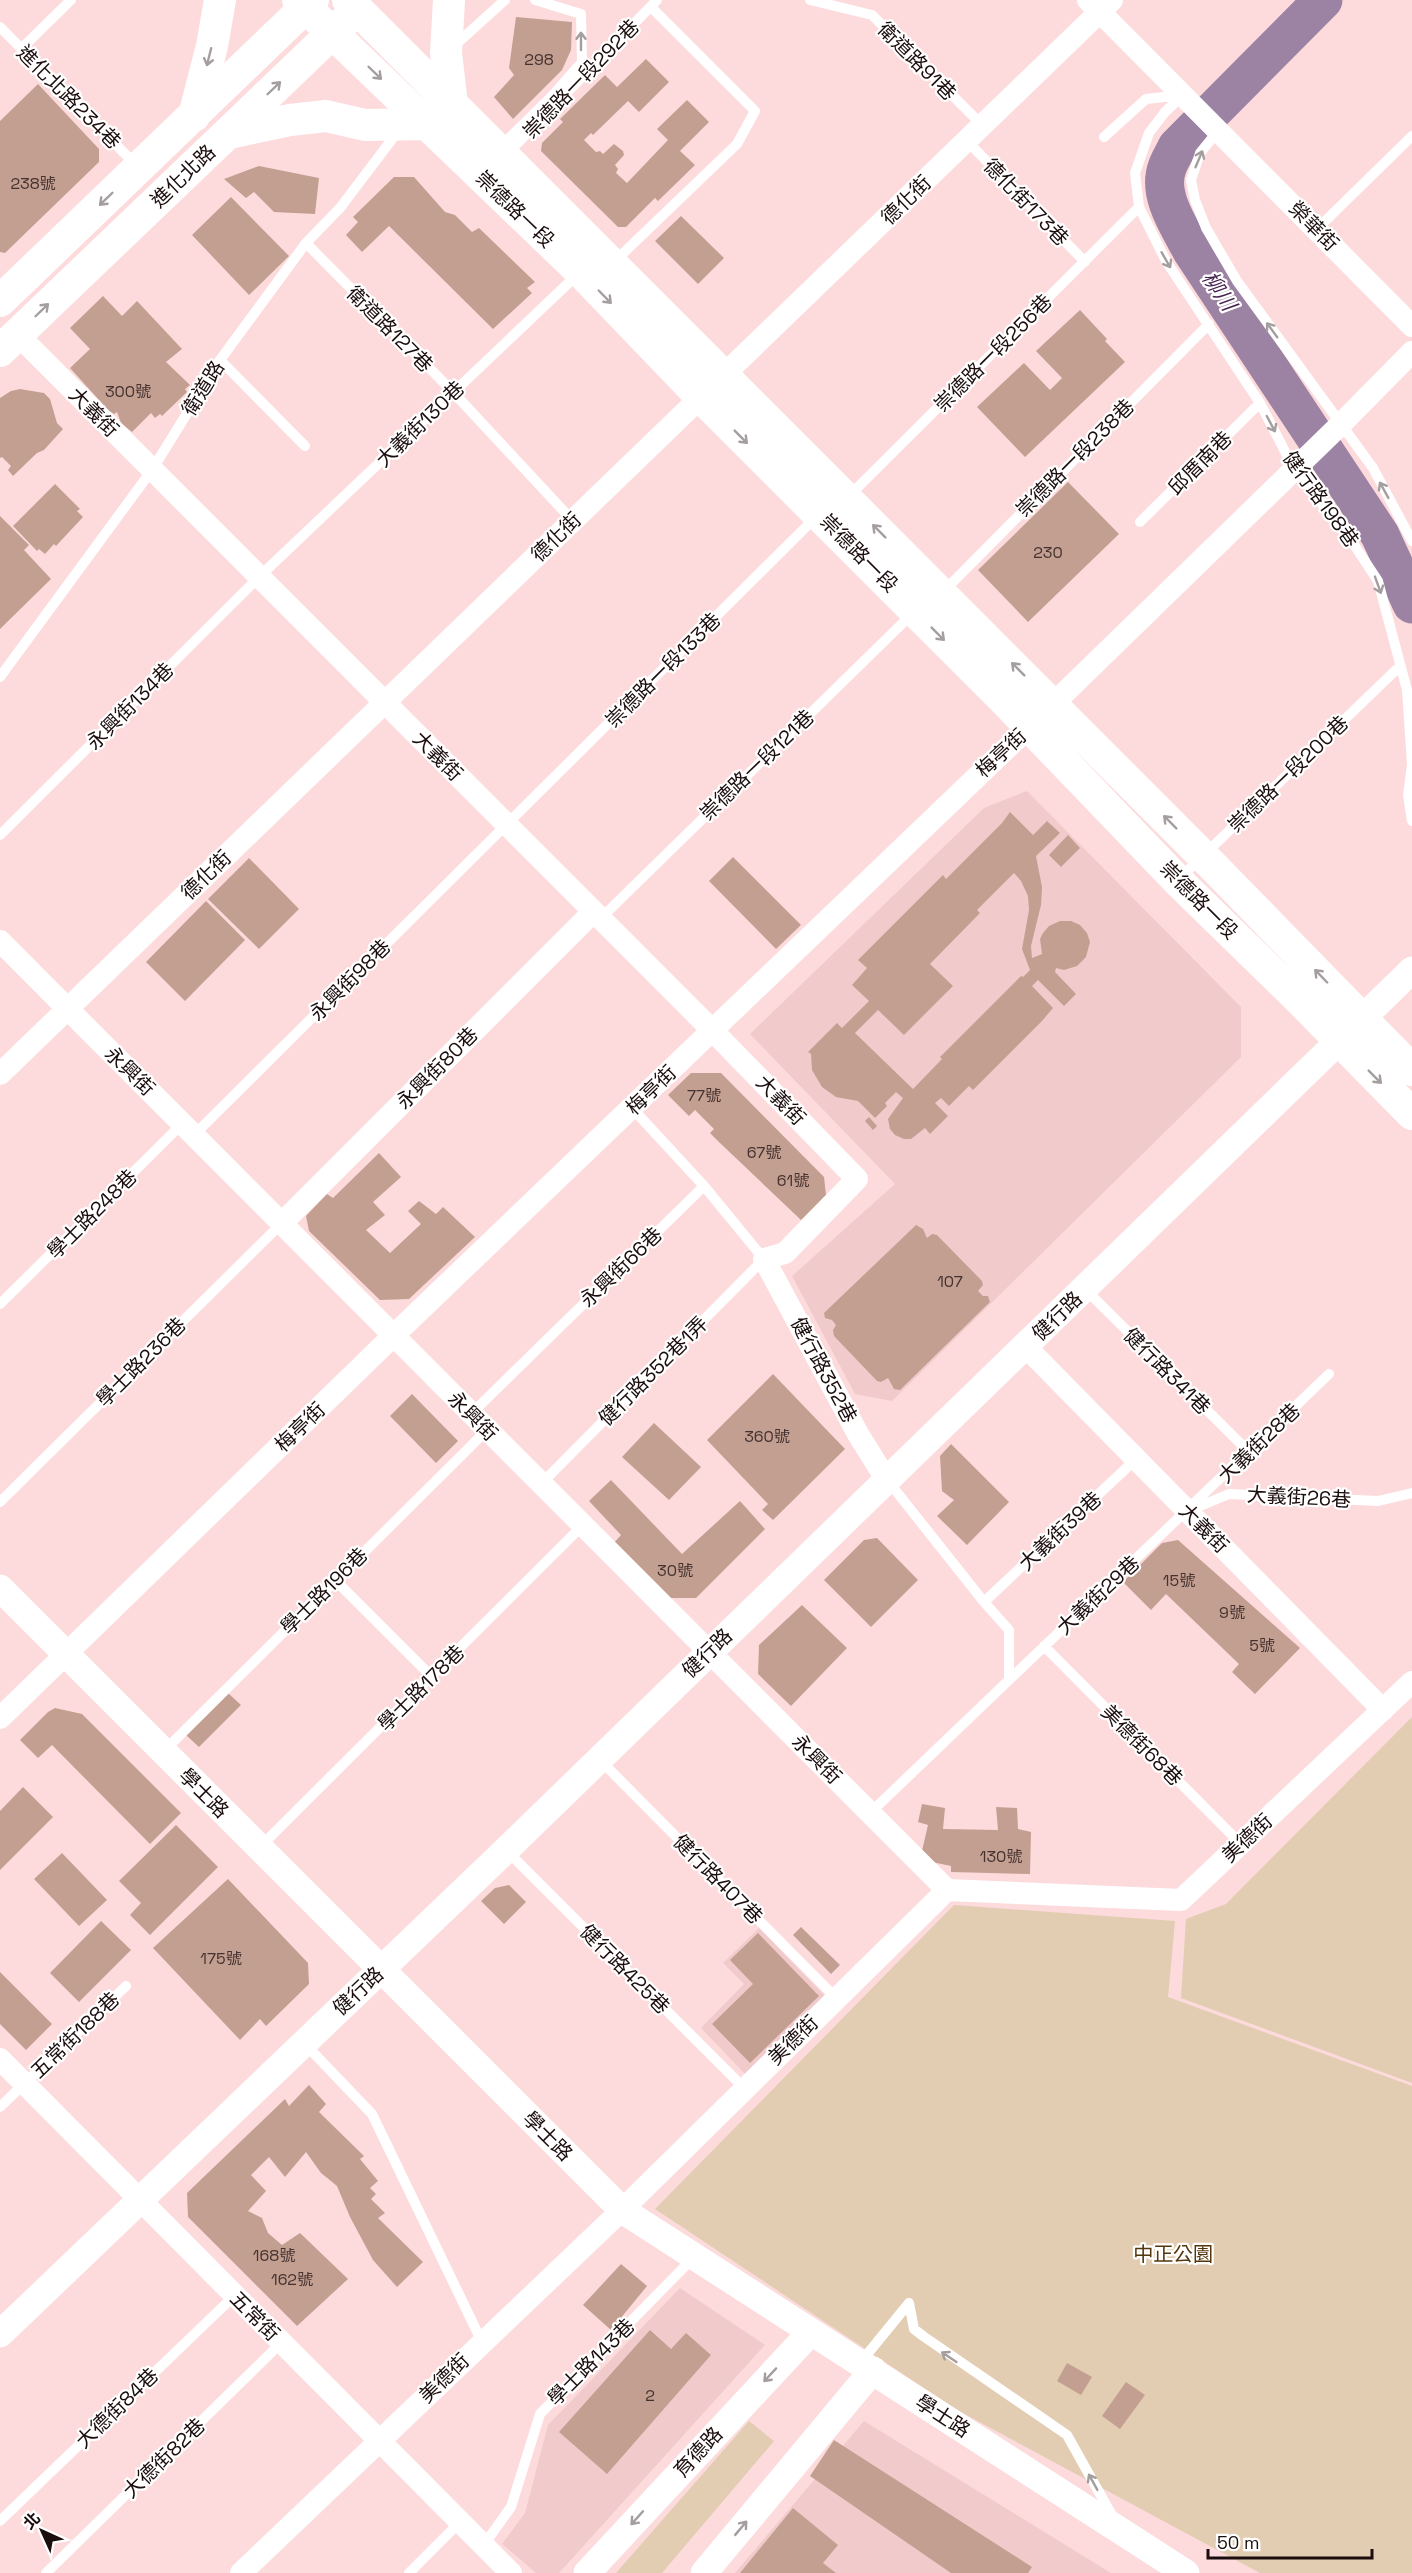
<svg xmlns="http://www.w3.org/2000/svg" width="1412" height="2573" viewBox="0 0 1412 2573" font-family="'Space Grotesk','Noto Sans TC',sans-serif">
	<style>
		.built { fill: #f1cacb }
		.green { fill: #e2ccb2 }
		.lines { fill: none; stroke-linecap: round; stroke-linejoin: round }
		.river { stroke: #9c82a3; stroke-width: 39 }
		.building { fill: #c39f91; fill-rule: evenodd }
		.service { stroke: #fff; stroke-width: 10 }
		.minor { stroke: #fff; stroke-width: 22 }
		.tertiary { stroke: #fff; stroke-width: 27 }
		.secondary { stroke: #fff; stroke-width: 32 }
		.oneway { stroke: #a49e9f }
		.labels { text-anchor: middle; stroke-width: 4.5; stroke-linejoin: round; paint-order: stroke }
		.number-label { font-size: 16px; fill: #45322f }
		.street-label { font-size: 20px; fill: #1b0d0e; stroke: #fff }
		.park-label { font-size: 20px; fill: #53360b; stroke: #fff }
		.water-label { font-size: 21px; font-style: italic; fill: #45224f; stroke: #fff }
	</style>
	<rect width="100%" height="100%" fill="#fddbdc"/>
	<!-- built -->
	<path class="built" d="M1027,791l214,216v50l-349,344 -37,-7 -63,-118 103,-92 -145,-150 234,-226z
		M759,1928l67,69 -80,78 -45,-47 43,-44 -21,-21z
		M680,2288l85,57 -206,228h-23l-34,-29 23,-31 23,-88z
		M864,2421l247,152h-376z"/>
	<!-- green -->
	<path class="green" d="M1412,1717v366l-231,-85 5,-79 40,-15z
		M954,1905l221,16 -7,76 244,89v487h-152l-303,-163 -302,-201z
		M749,2421l25,20 -112,132h-46z"/>
	<g class="lines">
		<!-- river -->
		<path class="river" d="M1323,0l-146,147c-3,7 -8,14 -10,21 -10,27 13,60 25,83l188,284 32,69"/>
	</g>
	<!-- building -->
	<path class="building" d="M516,17l56,5 -1,28 -9,20 -49,49 -19,-22 20,-22 -5,-7z
		M646,59l23,23 -30,30 -11,-11 -35,34 -2,-2 -7,7 12,12 4,-1 3,3 11,-10 9,7 1,4 -9,10 3,4 -2,4 11,10 41,-43 -11,-11 30,-29 22,22 -29,29 15,14 -37,36 -3,-3 -29,29h-8l-77,-76 1,-8 21,-21 -3,-3 45,-44 12,12z
		M38,84l61,65v13l-94,91 -5,-1v-131z
		M259,166l60,12 -4,36 -41,-2 -20,-20 -8,6 -22,-19z
		M394,177h20l31,35 10,3 17,17 7,-4 56,54 -8,6 5,5 -39,36 -104,-103 -27,26 -16,-17 12,-13 -5,-5z
		M231,197l58,59 -40,39 -57,-60z
		M681,216l43,42 -26,26 -43,-43z
		M103,296l19,20 15,-15 45,48 -16,13 24,23 -5,4 2,3 -25,24 -2,-2 -5,4 -4,-5 -19,19 -11,-9 -4,-11 -3,2 -5,-3 -39,-43 20,-19 -20,-21z
		M1080,310l27,29 -2,2 20,21 -100,95 -48,-50 47,-44 26,27 12,-12 -26,-27z
		M20,389l24,4 6,6 7,24 6,6 -19,21 -7,3 -24,23 -5,-6 3,-4 -9,-9 -2,1v-60l11,-7z
		M1068,482l51,52 -91,88 -50,-52z
		M55,484l25,25 -3,2 6,6 -27,29 -2,-2 -9,10 -6,-5 -2,2 -24,-25z
		M0,516l29,29 -5,5 27,29 -51,50z
		M1010,812l23,23 14,-14 13,12 -24,23 6,31 -1,18 -10,41 1,12 10,-4 -2,-15 3,-6 6,-7 11,-5h11l9,4 7,8 3,9 -4,15 -9,9 -13,4 -8,-2 -1,4 21,22 -12,12 -26,-26 -6,6 21,22 -11,13 -69,69 -4,-4 -20,20 -8,-8 -6,5 13,13 -18,18 -5,-6 -14,11h-7l-9,-4 -5,-6 -2,-10 15,-21 -7,-6 -11,11 2,3 -12,12 -17,-17 -22,-4 -14,-10 -10,-17 -1,-16 -3,-2 29,-29 5,5 27,-27 -17,-16 15,-17 -9,-8 85,-85 3,4 56,-56zM1014,873l7,8 7,15 1,14 -7,39 8,21 -7,7 -2,-1 -81,81 2,2 -29,30 -58,-56 23,-23 26,25 49,-49 -23,-22 50,-51 -3,-3z
		M1068,835l12,13 -19,19 -12,-12z
		M733,857l68,68 -25,24 -67,-68z
		M249,858l50,51 -40,40 -51,-50z
		M206,901l39,39 -60,61 -39,-39z
		M691,1073h30l103,104 2,18 -25,25 -81,-77 -10,-10 4,-4 -19,-19 -6,6 -21,-21z
		M869,1117l8,9 -4,4 -8,-9z
		M379,1153l22,24 -28,25 12,13 -19,15 24,23 31,-29 -13,-13 11,-10 17,13 7,-7 32,30 -66,62 -29,1 -71,-69 -3,-15 21,-22 6,4z
		M916,1225l7,4 4,9 5,-4 5,1 45,46 1,4 -5,6 5,5h5l2,6 -90,88 -6,-1 -6,-11 -7,4 -4,-1 -43,-45 -1,-6 3,-5 -4,-5 -7,-2 -1,-5z
		M773,1374l72,75 -72,71 -11,-10 6,-6 -61,-64z
		M412,1394l46,47 -22,22 -46,-47z
		M654,1423l47,44 -32,33 -47,-43z
		M951,1444l58,58 -42,43 -30,-29 17,-16 -12,-9 -2,-35z
		M611,1480l71,74 58,-53 25,28 -69,69h-28l-55,-54 8,-9 -32,-34z
		M877,1538l41,42 -47,47 -47,-47 40,-40z
		M1178,1540l122,108 -45,46 -23,-22 7,-8 -73,-70 -15,16 -28,-28 39,-39z
		M802,1605l45,43 -56,58 -33,-32 1,-29z
		M228,1693l13,12 -42,42 -13,-12z
		M55,1708l27,6 99,99 -31,31 -98,-99 -14,13 -18,-18 28,-28z
		M23,1787l30,30 -53,53v-59z
		M922,1804l23,4 -2,21 55,1 -2,-23 21,1 1,21 13,3 -1,42 -79,-2v-6l-24,-5 -5,-10 6,-26 -10,-3z
		M176,1825l42,42 -68,68 -20,-20 11,-12 -22,-22z
		M62,1853l45,47 -28,26 -45,-47z
		M228,1879l80,84 1,21 -43,42 -6,-7 -20,21 -87,-92z
		M509,1885l17,17 -22,22 -23,-23 14,-13z
		M101,1921l30,29 -52,52 -29,-29z
		M801,1927l39,38 -9,9 -38,-39z
		M758,1933l61,63 -69,67 -38,-39 41,-40 -23,-24z
		M0,1972l52,52 -26,26 -26,-26z
		M309,2085l17,19 -7,8 45,44 -4,3 18,22 -8,7 6,6 -5,5 14,14 -7,5 45,44 -26,25 -24,-27 -23,-43 -13,-31 -16,-13 -15,-21 -21,25 -16,-20 -18,18 15,16 -18,20 14,7 6,15 14,12 18,-12 48,46 -51,47 -109,-109 -1,-24 98,-94 4,7z
		M621,2264l26,22 -36,44 -28,-25z
		M650,2330l21,19 15,-16 25,22 -104,119 -48,-42z
		M1067,2363l25,14 -11,18 -24,-14z
		M1126,2382l19,13 -25,34 -18,-13z
		M834,2440l198,127 -4,6h-77l-141,-97z
		M793,2508l45,37 -15,18 13,10h-96z"/>
	<g class="lines">
		<!-- service -->
		<path class="service" d="M810,0l62,15 111,111
			M0,27l136,138
			M454,46l51,-46
			M21,49l50,-49
			M1183,95l-18,17 -16,21 -14,40 4,34 27,54 94,142 34,66 59,74 25,38 29,109 5,75 -4,30 4,26
			M1218,131l-18,22 -9,27 4,20 11,28 31,53 136,187 39,73
			M1104,137l42,-38 36,-4
			M967,141l118,121
			M500,147l52,-51 30,-34 -1,-48 -46,-14
			M506,155l151,-155
			M1317,229l95,-93
			M306,243l147,149 119,128
			M614,262l123,-118 18,-33 -104,-104
			M220,360l85,86
			M848,497l291,-290
			M1140,522l120,-119
			M943,592l266,-268
			M0,677l152,-207 68,-110 86,-117 34,-35 59,-78
			M0,835l259,-258 319,-303
			M1179,879l220,-212
			M600,919l313,-306
			M632,1108l72,78
			M194,1135l623,-619
			M1085,1289l164,163
			M0,1304l183,-181
			M471,1414l233,-228 60,73 -223,225
			M888,1481l96,121 25,28v50
			M0,1502l282,-279
			M1193,1509l36,-15 149,7 34,-8
			M335,1580l97,97
			M984,1602l152,-143
			M1044,1646l197,198
			M163,1752l324,-322
			M600,1760l236,238
			M870,1813l459,-439
			M259,1848l323,-322
			M507,1851l237,237
			M304,2043l68,71 110,228
			M0,2107l126,-121
			M909,2303l5,26 9,7 144,99 47,84
			M860,2363l49,-60
			M0,2521l234,-225
			M483,2546l28,-39 29,-93 154,-157
			M46,2573l236,-231
			M409,2573l51,-51"/>
		<!-- minor -->
		<path class="minor" d="M1088,0l324,326
			M17,334l696,697 144,148 -72,74 -21,6 94,175 28,45
			M0,941l947,949
			M0,1074l1112,-1074
			M282,1223l311,-311
			M1025,1346l358,364
			M0,1718l394,-383 658,-630 288,-280 72,-73
			M0,2059l511,514
			M241,2573l381,-363 325,-320 234,10 231,-218"/>
		<!-- tertiary -->
		<path class="tertiary" d="M0,1588l622,622 564,363
			M0,2334l506,-484 906,-880
			M587,2573l223,-240
			M704,2573l169,-203"/>
		<!-- secondary -->
		<path class="secondary" d="M298,0l283,272 120,125 305,305 172,179 122,119 112,114
			M348,0l855,856 209,214
			M449,0l-3,53 6,51
			M194,116l18,-70 8,-46
			M229,133l61,-13 36,-4 39,9 62,-1
			M0,301l313,-301
			M0,351l348,-333"/>
	</g>
	<!-- one-way arrows -->
	<defs><path id="oneway-shaft" d="M-6 0H5M1.5-3L5.5 0L1.5 3" fill="none" stroke-width="1.6" stroke-linecap="round" stroke-linejoin="round" transform="scale(1.5)"/></defs>
	<g class="oneway">
		<use href="#oneway-shaft" transform="translate(581 41) rotate(-90)"/>
		<use href="#oneway-shaft" transform="translate(209 57) rotate(104)"/>
		<use href="#oneway-shaft" transform="translate(375 73) rotate(44)"/>
		<use href="#oneway-shaft" transform="translate(274 88) rotate(-44)"/>
		<use href="#oneway-shaft" transform="translate(1199 159) rotate(-67)"/>
		<use href="#oneway-shaft" transform="translate(106 199) rotate(136)"/>
		<use href="#oneway-shaft" transform="translate(1166 260) rotate(60)"/>
		<use href="#oneway-shaft" transform="translate(605 297) rotate(46)"/>
		<use href="#oneway-shaft" transform="translate(42 310) rotate(-44)"/>
		<use href="#oneway-shaft" transform="translate(1272 330) rotate(-126)"/>
		<use href="#oneway-shaft" transform="translate(1271 424) rotate(62)"/>
		<use href="#oneway-shaft" transform="translate(741 437) rotate(45)"/>
		<use href="#oneway-shaft" transform="translate(1384 490) rotate(-119)"/>
		<use href="#oneway-shaft" transform="translate(879 531) rotate(-135)"/>
		<use href="#oneway-shaft" transform="translate(1378 585) rotate(70)"/>
		<use href="#oneway-shaft" transform="translate(938 634) rotate(45)"/>
		<use href="#oneway-shaft" transform="translate(1018 669) rotate(-135)"/>
		<use href="#oneway-shaft" transform="translate(1170 822) rotate(-135)"/>
		<use href="#oneway-shaft" transform="translate(1321 976) rotate(-134)"/>
		<use href="#oneway-shaft" transform="translate(1375 1077) rotate(45)"/>
		<use href="#oneway-shaft" transform="translate(949 2357) rotate(-146)"/>
		<use href="#oneway-shaft" transform="translate(770 2375) rotate(133)"/>
		<use href="#oneway-shaft" transform="translate(1093 2482) rotate(-119)"/>
		<use href="#oneway-shaft" transform="translate(637 2518) rotate(132)"/>
		<use href="#oneway-shaft" transform="translate(741 2528) rotate(-50)"/>
	</g>
	<g class="labels">
		<!-- number labels -->
		<g class="number-label">
			<text x="539" y="65">298</text>
			<text x="33" y="189">238號</text>
			<text x="128" y="397">300號</text>
			<text x="1048" y="558">230</text>
			<text x="704" y="1101">77號</text>
			<text x="764" y="1158">67號</text>
			<text x="793" y="1186">61號</text>
			<text x="950" y="1287">107</text>
			<text x="767" y="1442">360號</text>
			<text x="675" y="1576">30號</text>
			<text x="1179" y="1586">15號</text>
			<text x="1232" y="1618">9號</text>
			<text x="1262" y="1651">5號</text>
			<text x="1001" y="1862">130號</text>
			<text x="221" y="1964">175號</text>
			<text x="274" y="2261">168號</text>
			<text x="292" y="2285">162號</text>
			<text x="650" y="2401">2</text>
		</g>
		<!-- street labels -->
		<g class="street-label">
			<text transform="translate(917 61) rotate(45)" y="7">衛道路91巷</text>
			<text transform="translate(581 79) rotate(-46)" y="7">崇德路一段292巷</text>
			<text transform="translate(69 97) rotate(45)" y="7">進化北路234巷</text>
			<text transform="translate(183 176) rotate(-44)" y="7">進化北路</text>
			<text transform="translate(906 200) rotate(-44)" y="7">德化街</text>
			<text transform="translate(1026 202) rotate(46)" y="7">德化街173巷</text>
			<text transform="translate(515 209) rotate(44)" y="7">崇德路一段</text>
			<text transform="translate(1314 226) rotate(45)" y="7">榮華街</text>
			<text transform="translate(390 329) rotate(45)" y="7">衛道路127巷</text>
			<text transform="translate(993 353) rotate(-45)" y="7">崇德路一段256巷</text>
			<text transform="translate(203 388) rotate(-58)" y="7">衛道路</text>
			<text transform="translate(94 412) rotate(45)" y="7">大義街</text>
			<text transform="translate(420 424) rotate(-44)" y="7">大義街130巷</text>
			<text transform="translate(1075 458) rotate(-45)" y="7">崇德路一段238巷</text>
			<text transform="translate(1200 463) rotate(-45)" y="7">邱厝南巷</text>
			<text transform="translate(1321 499) rotate(54)" y="7">健行路198巷</text>
			<text transform="translate(556 537) rotate(-44)" y="7">德化街</text>
			<text transform="translate(859 553) rotate(45)" y="7">崇德路一段</text>
			<text transform="translate(663 670) rotate(-45)" y="7">崇德路一段133巷</text>
			<text transform="translate(130 706) rotate(-45)" y="7">永興街134巷</text>
			<text transform="translate(1001 753) rotate(-43)" y="7">梅亭街</text>
			<text transform="translate(438 756) rotate(45)" y="7">大義街</text>
			<text transform="translate(757 765) rotate(-44)" y="7">崇德路一段121巷</text>
			<text transform="translate(1288 774) rotate(-44)" y="7">崇德路一段200巷</text>
			<text transform="translate(206 875) rotate(-44)" y="7">德化街</text>
			<text transform="translate(1199 900) rotate(45)" y="7">崇德路一段</text>
			<text transform="translate(350 980) rotate(-45)" y="7">永興街98巷</text>
			<text transform="translate(437 1068) rotate(-45)" y="7">永興街80巷</text>
			<text transform="translate(130 1071) rotate(44)" y="7">永興街</text>
			<text transform="translate(651 1090) rotate(-44)" y="7">梅亭街</text>
			<text transform="translate(781 1100) rotate(46)" y="7">大義街</text>
			<text transform="translate(92 1214) rotate(-45)" y="7">學士路248巷</text>
			<text transform="translate(621 1267) rotate(-44)" y="7">永興街66巷</text>
			<text transform="translate(1057 1316) rotate(-44)" y="7">健行路</text>
			<text transform="translate(141 1362) rotate(-45)" y="7">學士路236巷</text>
			<text transform="translate(824 1370) rotate(62)" y="7">健行路352巷</text>
			<text transform="translate(653 1371) rotate(-45)" y="7">健行路352巷1弄</text>
			<text transform="translate(1167 1371) rotate(45)" y="7">健行路341巷</text>
			<text transform="translate(473 1416) rotate(45)" y="7">永興街</text>
			<text transform="translate(300 1427) rotate(-44)" y="7">梅亭街</text>
			<text transform="translate(1259 1443) rotate(-44)" y="7">大義街28巷</text>
			<text transform="translate(1299 1497) rotate(3)" y="7">大義街26巷</text>
			<text transform="translate(1204 1528) rotate(45)" y="7">大義街</text>
			<text transform="translate(1060 1531) rotate(-43)" y="7">大義街39巷</text>
			<text transform="translate(324 1591) rotate(-45)" y="7">學士路196巷</text>
			<text transform="translate(1098 1595) rotate(-43)" y="7">大義街29巷</text>
			<text transform="translate(707 1653) rotate(-44)" y="7">健行路</text>
			<text transform="translate(421 1688) rotate(-45)" y="7">學士路178巷</text>
			<text transform="translate(1142 1745) rotate(45)" y="7">美德街68巷</text>
			<text transform="translate(817 1759) rotate(45)" y="7">永興街</text>
			<text transform="translate(204 1793) rotate(45)" y="7">學士路</text>
			<text transform="translate(1247 1838) rotate(-43)" y="7">美德街</text>
			<text transform="translate(718 1879) rotate(45)" y="7">健行路407巷</text>
			<text transform="translate(625 1969) rotate(45)" y="7">健行路425巷</text>
			<text transform="translate(358 1991) rotate(-43)" y="7">健行路</text>
			<text transform="translate(75 2035) rotate(-44)" y="7">五常街188巷</text>
			<text transform="translate(793 2040) rotate(-44)" y="7">美德街</text>
			<text transform="translate(548 2136) rotate(45)" y="7">學士路</text>
			<text transform="translate(255 2316) rotate(45)" y="7">五常街</text>
			<text transform="translate(591 2362) rotate(-45)" y="7">學士路143巷</text>
			<text transform="translate(444 2378) rotate(-44)" y="7">美德街</text>
			<text transform="translate(117 2408) rotate(-44)" y="7">大德街84巷</text>
			<text transform="translate(943 2416) rotate(33)" y="7">學士路</text>
			<text transform="translate(698 2452) rotate(-47)" y="7">育德路</text>
			<text transform="translate(164 2458) rotate(-44)" y="7">大德街82巷</text>
		</g>
		<!-- park labels -->
		<g class="park-label">
			<text x="1173" y="2261">中正公園</text>
		</g>
		<!-- water labels -->
		<g class="water-label">
			<text transform="translate(1219 291) rotate(56)" y="7">柳川</text>
		</g>
	</g>
	<!-- north arrow -->
	<g transform="translate(42 2531) rotate(315)" stroke="#ffffff" stroke-width="4.5" paint-order="stroke">
	<path d="M0-4.5L10 22L0 15L-10 22Z" fill="#1b0d0e"/>
	<text y="-9" font-size="16" font-weight="bold" text-anchor="middle" fill="#1b0d0e">北</text>
	</g>
	<!-- scale -->
	<path d="M1208 2549v9h164v-9" fill="none" stroke="#1b0d0e" stroke-width="3"/>
	<text x="1217" y="2549" font-size="18" fill="#1b0d0e" stroke="#ffffff" stroke-width="4.5" paint-order="stroke">50 m</text>
</svg>
